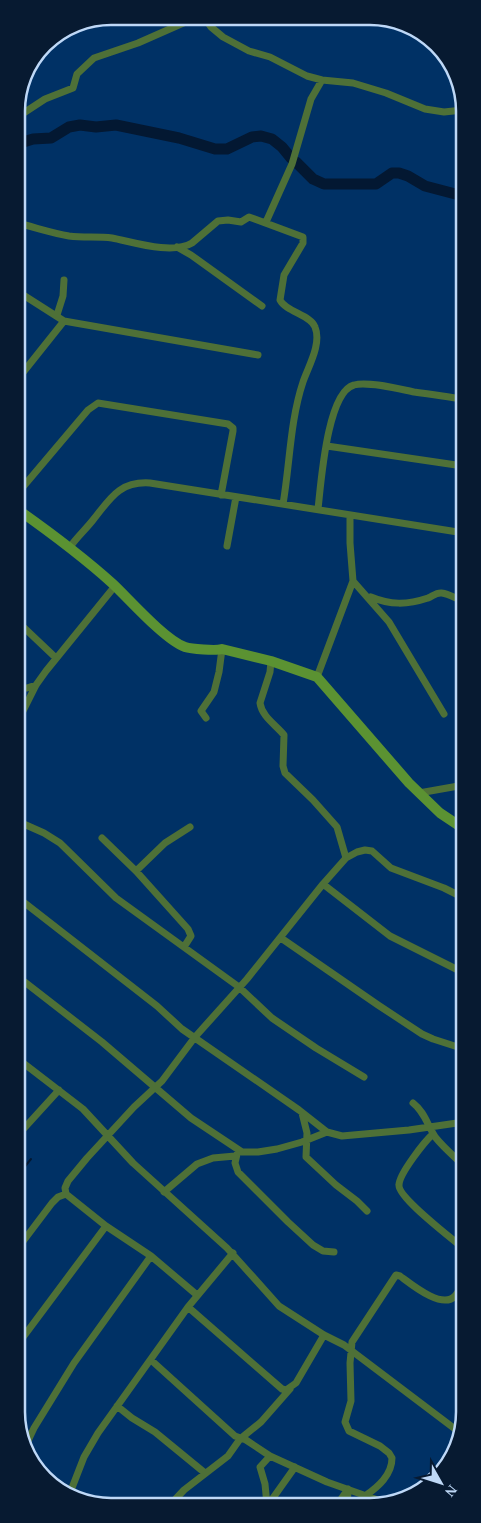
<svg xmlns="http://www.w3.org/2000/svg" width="481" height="1523" viewBox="0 0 481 1523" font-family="'Times New Roman',serif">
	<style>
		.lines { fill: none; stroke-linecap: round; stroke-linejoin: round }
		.stream { stroke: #031832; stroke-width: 2 }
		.river { stroke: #031832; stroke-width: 11 }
		.street { stroke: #4e7037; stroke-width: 7 }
		.secondary { stroke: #5b9232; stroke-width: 10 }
		.rim { fill: none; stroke: #bed8f7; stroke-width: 2.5 }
	</style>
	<rect width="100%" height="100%" fill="#003165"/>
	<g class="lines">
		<!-- stream -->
		<path class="stream" d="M18,1175l13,-16"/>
		<!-- river -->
		<path class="river" d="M17,144l16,-5 18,-1 18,-11 11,-2 16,2 20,-2 63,13 36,11h12l25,-12 9,-1 11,3 10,8 9,11
			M296,162l17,17 11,5h52l16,-11h7l9,3 17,10 38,10"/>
		<!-- street -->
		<path class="street" d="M204,17l7,10 12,10 26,14 21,6 37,19 15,4 31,3 33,10 39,16 19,3 19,-2
			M16,118l29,-19 28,-11 4,-14 17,-16 44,-15 59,-26
			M266,222l26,-58 19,-65 11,-19
			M17,223c17,4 35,10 52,13 15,2 29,0 43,2 21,4 60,17 80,5l26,-22 10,-1 13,2 8,-5 54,20v6l-19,32 -4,25c6,12 31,15 35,27 7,17 -7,40 -12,55 -13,39 -13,81 -20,122
			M177,247l14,8 71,51
			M17,291l47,30 -47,59
			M57,315l6,-19 1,-16
			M64,321l194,34
			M327,446l136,20
			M17,494l71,-84 10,-7 130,21 5,4v3l-12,64
			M318,509c3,-25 9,-117 36,-124 14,-4 45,4 60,7 17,2 33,5 49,7
			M227,546l9,-49
			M70,547c7,-10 16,-18 23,-27 17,-21 26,-39 57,-37l314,50
			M353,581l36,41 55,92
			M371,597c19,8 36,8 57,1 4,-1 8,-6 14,-5 7,1 15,6 22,8
			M17,621l39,37
			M271,661l-1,11 -10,31c2,14 16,22 24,32l-1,31 2,7 28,27 24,27 9,31
			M317,677l36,-96 -3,-38v-28
			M17,688h10l9,-3
			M17,693l9,11
			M206,718l-5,-7 13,-19 5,-20 3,-23
			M17,723l19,-38 10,-14 69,-85
			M419,793l45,-8
			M17,821l27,12 16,10 56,55 123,89 33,31 44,30 48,29
			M102,838l34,33 52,58 3,7 -7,11
			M136,871l29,-28 25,-16
			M323,884l67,52 74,37
			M17,897l140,109 25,23 117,81 28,22
			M281,938l97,67 44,29 11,5 31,10
			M17,976l85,66 89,76 51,34h16l19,-3 25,-7 25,-10 15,4 67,-6 55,-8
			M18,1059l65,50 50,54 94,85 52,58 45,29 20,10 115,87
			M413,1103c12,9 15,24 23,35 8,10 19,19 28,28
			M302,1113l5,20 -1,24 30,28 21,16 10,10
			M433,1134c-8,7 -34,40 -34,51 -1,13 54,54 65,64
			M18,1135l41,-45
			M238,1150l-3,13 3,9 50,50 25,23 10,6 11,1
			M164,1192l33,-28 16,-6 22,-2
			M66,1194l-1,-6 3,-7 19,-23 47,-51 28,-26 33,-44 52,-58 76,-95 23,-26 11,-6 8,-2 7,1 19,17 53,20 20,10
			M18,1248l34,-45 6,-6 8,-3 40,32 45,30 46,39
			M188,1307l94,82 4,1 10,-7 28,-48
			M18,1344l88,-118
			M151,1360l84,76 11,4 24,16 57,26 62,22
			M117,1406l15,12 23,14 50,41
			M26,1445l8,-17 40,-65 77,-107
			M70,1493l14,-36 14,-24 90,-126 45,-54
			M365,1496c13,-9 27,-21 27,-38l-3,-5 -9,-7 -31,-15 -4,-9 6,-21 -1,-38 2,-21 44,-67 4,1c11,8 42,34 55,20 4,-4 7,-12 9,-17
			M170,1505l14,-15 44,-34 12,-17 21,-17 29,-33
			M267,1505l-2,-21 -5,-17 10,-11
			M268,1505l27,-38
			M337,1505l11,-16
			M347,1505l1,-13"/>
		<!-- secondary -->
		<path class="secondary" d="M17,509c34,24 65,47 96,75 17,16 52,56 72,63 6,2 31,4 37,2l49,12 46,16 92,106 31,30 24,16"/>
	</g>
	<!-- crop -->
	<path d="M0 0H481V1523H0ZM111 25H370A86 86 0 0 1 456 111V1412A86 86 0 0 1 370 1498H111A86 86 0 0 1 25 1412V111A86 86 0 0 1 111 25Z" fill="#071a31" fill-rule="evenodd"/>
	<path class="rim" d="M111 25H370A86 86 0 0 1 456 111V1412A86 86 0 0 1 370 1498H111A86 86 0 0 1 25 1412V111A86 86 0 0 1 111 25Z"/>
	<!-- north arrow -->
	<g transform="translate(441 1483) rotate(129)" stroke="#071a31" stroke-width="4" paint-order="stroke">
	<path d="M0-4L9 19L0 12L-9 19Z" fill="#bed8f7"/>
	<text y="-8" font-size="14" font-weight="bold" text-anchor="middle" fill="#bed8f7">N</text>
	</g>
</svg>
